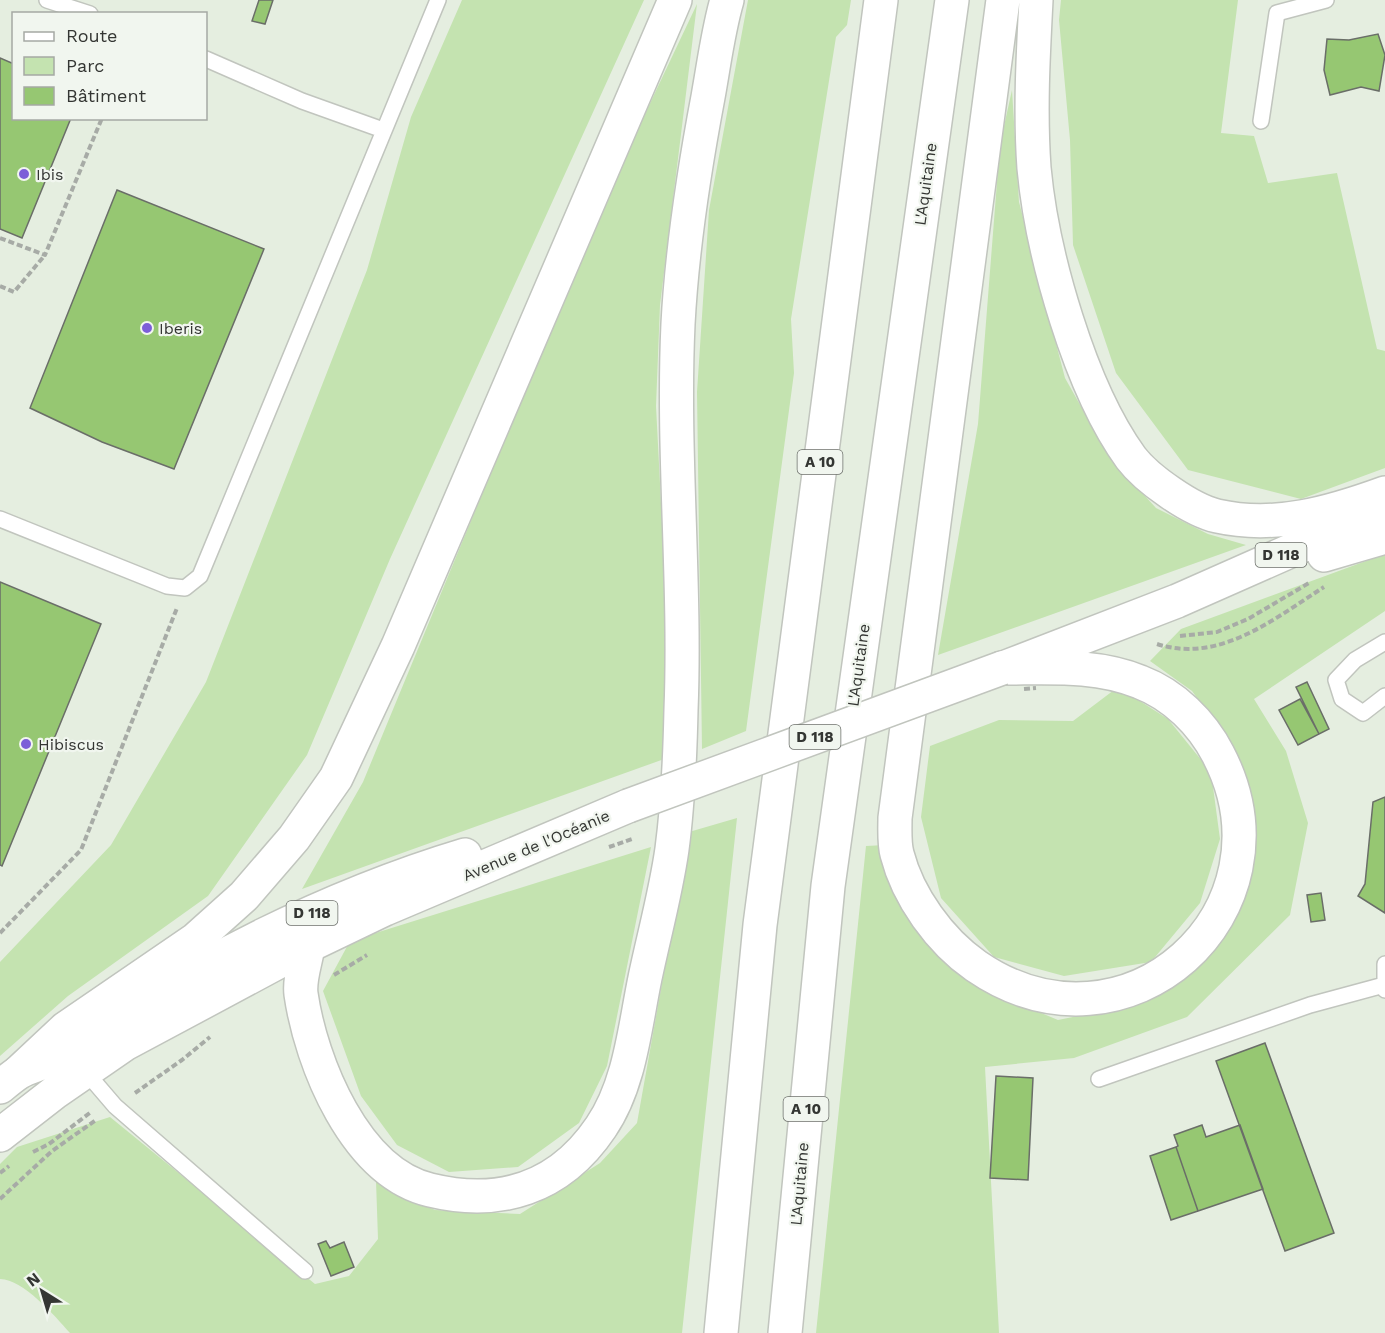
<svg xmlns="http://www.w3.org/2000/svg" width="1385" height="1333" viewBox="0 0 1385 1333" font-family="'Work Sans',sans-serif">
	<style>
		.built { fill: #e5eee0; fill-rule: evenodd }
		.green { fill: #c4e3b0 }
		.building { fill: #96c772; stroke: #6a6e68; stroke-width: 1.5 }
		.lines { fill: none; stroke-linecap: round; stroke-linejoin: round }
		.service-casing { stroke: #c1c5be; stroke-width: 18 }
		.primary-casing { stroke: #c1c5be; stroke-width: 36 }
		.motorway-casing { stroke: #c1c5be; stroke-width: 36 }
		.path { stroke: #a7aba6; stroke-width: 4; stroke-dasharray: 6 3; stroke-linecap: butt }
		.service { stroke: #fff; stroke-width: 15 }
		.primary { stroke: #fff; stroke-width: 33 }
		.motorway { stroke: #fff; stroke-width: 33 }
		.primary-bridge-casing { stroke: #c1c5be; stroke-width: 36; stroke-linecap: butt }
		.path-bridge { stroke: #a7aba6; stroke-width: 4; stroke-dasharray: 6 3; stroke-linecap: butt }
		.primary-bridge { stroke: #fff; stroke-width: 33 }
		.poi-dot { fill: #7c5ed8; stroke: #f1f6ef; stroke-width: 2 }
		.labels { text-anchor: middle; stroke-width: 4.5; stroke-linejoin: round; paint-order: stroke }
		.shield { fill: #f1f6ef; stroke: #6d706b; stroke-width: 1.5 }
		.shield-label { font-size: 15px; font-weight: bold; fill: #343633 }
		.poi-label { font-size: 16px; fill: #343633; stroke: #f1f6ef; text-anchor: start }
		.street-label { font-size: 16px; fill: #343633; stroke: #f1f6ef }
	</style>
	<rect width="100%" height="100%" fill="#f1f6ef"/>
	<!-- built -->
	<path class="built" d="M0,0h1385v1333h-1385zM14,14h192v104h-192z"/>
	<!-- green -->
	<path class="green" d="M462,0h182l-254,559 -83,196 -99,141 -140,100 -68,60v-94l111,-117 95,-163 161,-412 44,-153z
		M748,0h103l-4,25 -11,12 -45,282 3,54 -48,358 -44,18 -5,-357 12,-182z
		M1061,0h177l-17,133 33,3 14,47 69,-10 40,176 8,2v117l-84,31 -113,-29 -72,-97 -43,-128 -3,-105 -11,-120z
		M697,4l-37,301 -4,101 11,213v139l-365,131 61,-107 236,-571z
		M1012,90l7,112 46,176 45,80 46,50 52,26 38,11 -308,110 40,-231 22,-280z
		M1385,554v57l-131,88 32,52 22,72 -18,92 -103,102 -113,41 -89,9 14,266h-183l50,-487 19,-1 44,99 43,40 86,36 59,-12 57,-23 53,-58 24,-48 2,-71 -22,-63 -39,-54 -42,-30 31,-32z
		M1118,687l50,32 43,53 9,67 -20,64 -49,59 -87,14 -70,-19 -53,-59 -20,-81 9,-71 69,-26 74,1z
		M737,818l-55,515h-612c-16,-18 -46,-53 -70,-54v-115l17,-17 93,-30 205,167 34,-8 29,-37 -2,-58 59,29 85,4 80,-51 37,-40 52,-291z
		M651,847l-44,219 -28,57 -61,44 -69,5 -52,-27 -36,-49 -38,-105 27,-50z"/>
	<!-- building -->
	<path class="building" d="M259,0h14l-8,24 -13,-3z
		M1378,34l7,21 -6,36 -18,-4 -31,8 -6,-25 3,-31 22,1z
		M0,58l14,6v54h57l-49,120 -22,-9z
		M117,190l147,59 -90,220 -72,-27 -72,-34z
		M0,582l101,42 -99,242 -2,-1z
		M1307,682l22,47 -10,5 -23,-47z
		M1300,699l19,35 -21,11 -19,-35z
		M1385,797v116l-27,-17 7,-12 8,-82z
		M1321,893l4,27 -14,2 -4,-27z
		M1265,1043l69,190 -49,18 -69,-190z
		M996,1076l37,2 -5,102 -38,-2z
		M1202,1125l4,12 34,-12 23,64 -65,22 -22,-64 2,-1 -4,-11z
		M1176,1147l22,64 -27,9 -21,-64z
		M326,1241l4,7 14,-6 10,25 -23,9 -13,-32z"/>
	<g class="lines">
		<defs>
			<path id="service" d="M47,0l43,14
				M206,59l96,42 81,29
				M1261,121l16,-108 49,-13
				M0,519l167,67 18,2 15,-12 238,-576
				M1385,642l-30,18 -19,20 6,19 21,14 22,-17
				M1385,964v26
				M85,1071l30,35 190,165
				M1099,1079l211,-74 74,-20"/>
			<path id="primary" d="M1324,555l61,-18
				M1006,667l171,-66 208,-92
				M0,1087c6,-5 12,-10 18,-14 11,-7 26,-9 37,-17 126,-84 264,-157 410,-201
				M0,1135l54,-42 71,-49 183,-98 77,-37 243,-103"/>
			<path id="motorway" d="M1036,0c-3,56 -6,112 -2,168 8,86 46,220 97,290 16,21 60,52 86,58 58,13 113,-3 168,-23
				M1002,668c47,0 94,-4 138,14 34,13 62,41 78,72 82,157 -92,315 -242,212 -36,-25 -68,-69 -79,-112 -3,-11 -2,-25 -2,-36l108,-818
				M308,946c-2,15 -9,33 -7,48 10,69 54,178 129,196 70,17 130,-2 171,-63 29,-42 34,-101 44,-149 9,-43 21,-86 27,-129 6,-45 8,-93 9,-139 5,-128 -9,-257 -3,-386 4,-76 16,-153 30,-227 6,-33 10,-66 19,-97
				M19,1072l47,-44 130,-89 48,-43 50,-58 42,-60 62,-132 277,-646
				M721,1333l39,-408 121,-925
				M785,1333l43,-447 124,-886"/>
		</defs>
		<!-- service casing -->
		<use href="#service" class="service-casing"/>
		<!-- primary casing -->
		<use href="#primary" class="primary-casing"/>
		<!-- motorway casing -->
		<use href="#motorway" class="motorway-casing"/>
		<!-- path -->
		<path class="path" d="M0,238l45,17 57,-137
			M0,286l14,6 31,-37
			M1180,636l37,-4 31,-13 61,-36
			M1157,644c62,20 117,-25 167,-57
			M0,933l81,-83 96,-242
			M334,975l33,-20
			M135,1093l47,-33 28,-23
			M33,1152l16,-8 42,-32
			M0,1173l9,-7
			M0,1199l52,-48 44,-31"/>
		<!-- service -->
		<use href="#service" class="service"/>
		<!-- primary -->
		<use href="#primary" class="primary"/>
		<!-- motorway -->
		<use href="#motorway" class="motorway"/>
		<defs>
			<path id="primary-bridge" d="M628,806l374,-138"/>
		</defs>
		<!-- primary-bridge casing -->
		<use href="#primary-bridge" class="primary-bridge-casing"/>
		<!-- path-bridge -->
		<path class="path-bridge" d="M1024,689l12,-1
			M609,847l23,-8"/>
		<!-- primary-bridge -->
		<use href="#primary-bridge" class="primary-bridge"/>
	</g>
	<!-- markers -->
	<g class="poi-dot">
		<circle cx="24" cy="174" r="6"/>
		<circle cx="147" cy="328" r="6"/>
		<circle cx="26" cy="744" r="6"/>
	</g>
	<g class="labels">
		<!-- shield labels -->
		<g class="shield">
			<rect x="797.5" y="450" width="45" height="24" rx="4.5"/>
			<rect x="1255.5" y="543" width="51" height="24" rx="4.5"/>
			<rect x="789.5" y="725" width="51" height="24" rx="4.5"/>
			<rect x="286.5" y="901" width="51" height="24" rx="4.5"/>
			<rect x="783.5" y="1097" width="45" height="24" rx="4.5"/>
		</g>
		<g class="shield-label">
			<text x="820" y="467">A 10</text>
			<text x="1281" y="560">D 118</text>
			<text x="815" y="742">D 118</text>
			<text x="312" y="918">D 118</text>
			<text x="806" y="1114">A 10</text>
		</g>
		<!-- poi labels -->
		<g class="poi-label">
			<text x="36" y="180">Ibis</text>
			<text x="159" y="334">Iberis</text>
			<text x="38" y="750">Hibiscus</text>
		</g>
		<!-- street labels -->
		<g class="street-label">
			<text transform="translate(925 184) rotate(-82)" y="6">L'Aquitaine</text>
			<text transform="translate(858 665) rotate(-82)" y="6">L'Aquitaine</text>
			<text transform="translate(536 845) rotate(-23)" y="6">Avenue de l'Océanie</text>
			<text transform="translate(799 1184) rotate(-85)" y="6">L'Aquitaine</text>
		</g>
	</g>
	<!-- legend -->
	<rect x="12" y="12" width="195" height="108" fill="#f1f6ef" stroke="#a5a9a4" stroke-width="1.5"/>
	<rect x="24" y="32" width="30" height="9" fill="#ffffff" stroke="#a5a9a4" stroke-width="1.5"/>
	<text x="66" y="42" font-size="18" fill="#343633">Route</text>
	<rect x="24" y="57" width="30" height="18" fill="#c4e3b0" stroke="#a5a9a4" stroke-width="1.5"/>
	<text x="66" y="72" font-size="18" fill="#343633">Parc</text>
	<rect x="24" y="87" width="30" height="18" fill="#96c772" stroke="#a5a9a4" stroke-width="1.5"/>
	<text x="66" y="102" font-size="18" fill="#343633">Bâtiment</text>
	<!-- north arrow -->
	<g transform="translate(42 1291) rotate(323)" stroke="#f1f6ef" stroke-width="4.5" paint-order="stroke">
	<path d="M0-4.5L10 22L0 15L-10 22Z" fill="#343633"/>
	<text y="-9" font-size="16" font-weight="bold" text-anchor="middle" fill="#343633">N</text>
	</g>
</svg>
